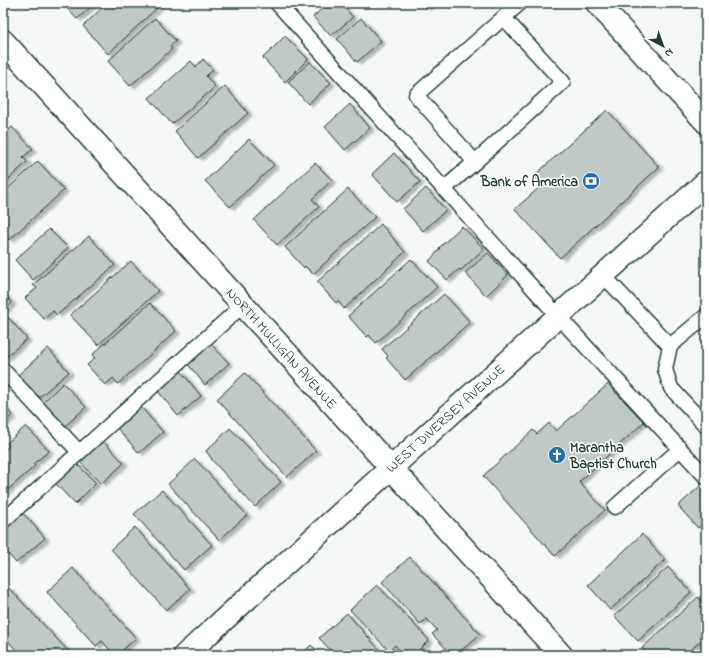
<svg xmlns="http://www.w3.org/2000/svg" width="709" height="658" viewBox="0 0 709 658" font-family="'Indie Flower',sans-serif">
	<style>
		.building { fill: #c0c9c6; stroke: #1f3d34; filter: url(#shadow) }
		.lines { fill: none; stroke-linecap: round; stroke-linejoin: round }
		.lane-casing { stroke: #1f3d34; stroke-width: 17 }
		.street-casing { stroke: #1f3d34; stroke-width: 25 }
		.secondary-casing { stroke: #1f3d34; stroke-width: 25 }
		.lane { stroke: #fff; stroke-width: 14 }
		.street { stroke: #fff; stroke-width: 22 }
		.secondary { stroke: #fff; stroke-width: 22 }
		.labels { text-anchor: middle; stroke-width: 3; stroke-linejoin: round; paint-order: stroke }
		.poi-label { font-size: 14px; font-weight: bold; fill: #1f3d34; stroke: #fff; text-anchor: end }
		.street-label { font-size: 14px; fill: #1f3d34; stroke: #fff }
	</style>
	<defs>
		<filter id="shadow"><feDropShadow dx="4.5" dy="2.5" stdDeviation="1" flood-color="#0004"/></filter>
	</defs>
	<rect width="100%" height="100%" fill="#f6f7f7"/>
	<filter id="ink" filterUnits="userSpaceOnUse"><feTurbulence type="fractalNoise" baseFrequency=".025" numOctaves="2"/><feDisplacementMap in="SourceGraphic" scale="8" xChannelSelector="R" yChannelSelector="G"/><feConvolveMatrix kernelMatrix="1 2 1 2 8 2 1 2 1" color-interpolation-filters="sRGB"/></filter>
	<g filter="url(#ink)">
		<!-- building -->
		<path class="building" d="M62,3h33l-18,16z
			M107,3h55l-54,51 -25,-28z
			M328,3h12l13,14 -22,19 -18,-19z
			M421,3h11l-6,5z
			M155,18l21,23 -6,5 2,3 -42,37 -22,-25z
			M361,18l20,23 -24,21 -20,-23z
			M285,36l23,23 -23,23 -22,-24z
			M203,59l10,11 -7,6 9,11 -43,37 -23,-26 42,-37 5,6z
			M310,62l21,21 -23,21 -20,-22z
			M225,86l23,27 -50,45 -23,-27z
			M350,104l20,24 -25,22 -20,-23z
			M607,110l52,57 -99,91 -45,-49 27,-24 -8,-9z
			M12,127l21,22 -10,8 4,5 -24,22v-49z
			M249,139l25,26 -44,42 -25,-26z
			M394,153l26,29 -23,20 -25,-28z
			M38,161l26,29 -55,50 -6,-7v-40z
			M315,163l17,17 -20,19 7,8 -42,38 -23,-25z
			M426,188l20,22 -23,21 -20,-22z
			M348,189l27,28 -62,57 -8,-8 -1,2 -19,-21z
			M381,224l24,28 -61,57 -6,-8 -2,2 -19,-21z
			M462,226l22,23 -23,21 -2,-1 -12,11 -18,-19 11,-12 -1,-1z
			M49,229l19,19 -35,32 -18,-20z
			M89,236l26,29 -58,50 -4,-4 -9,8 -19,-21 12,-10 -4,-3z
			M488,253l20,22 -22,21 -21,-23z
			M411,259l26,28 -61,56 -7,-8 -2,2 -19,-21z
			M131,261l27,30 -60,54 -28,-30z
			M3,292l9,11 -9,8z
			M444,294l26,28 -65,58 -19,-22 2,-2 -6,-7z
			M150,303l26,28 -58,53 -5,-6 -8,7 -18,-20 8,-7 -3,-3z
			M7,316l20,23 -24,20v-40z
			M210,343l19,20 -24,22 -18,-22z
			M48,348l21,24 -31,26 -20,-23z
			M180,370l21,26 -23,20 -21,-26z
			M245,373l71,78 -29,26 -70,-78z
			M63,383l23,24 -22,20 -22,-24z
			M608,384l36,38 -65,60 26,28 -50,46 -72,-80 50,-46 4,4 12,-11 7,8z
			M3,405l9,10 -9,9z
			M140,406l23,26 -24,21 -23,-26z
			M26,426l23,25 -16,13 2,2 -32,28v-43l6,-5 -2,-3z
			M230,428l51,54 -26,25 -44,-48h1l-6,-8z
			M102,440l22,23 -23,21 -22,-23z
			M195,459l52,56 -28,25 -51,-56z
			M76,463l20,20 -21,21 -20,-21z
			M700,486l6,6v29l-8,7 -20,-22z
			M162,490l50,55 -28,25 -50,-56z
			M23,513l22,25 -29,25 -13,-15v-16z
			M135,527l55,62 -24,21 -55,-61z
			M642,534l23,26 -55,50 -22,-25z
			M410,557l70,77 -24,21h-4l-20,-21 5,-4 -10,-11 -7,5 -38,-42z
			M668,567l23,25 -53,49 -24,-25z
			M73,568l63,70 -19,17h-3l-12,-14 -6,5 -49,-54z
			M377,585l52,55 -15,15h-10l-9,-10 -6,6 -39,-41z
			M8,587l64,68h-51l-18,-19v-45z
			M698,597l8,8v31l-21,19h-37l-6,-7z
			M347,613l37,42h-49l-16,-17z
			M706,644v11h-12z
			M311,645l10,10h-20z"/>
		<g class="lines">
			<defs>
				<path id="lane" d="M277,3l281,313 148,161
					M475,162l88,-80 -59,-64
					M444,189l31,-27 -59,-67 104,-92
					M603,275l67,71
					M706,316l-36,30 -5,23 6,19 35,38
					M3,370l76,82
					M615,507l65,-58
					M3,521l240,-216"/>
				<path id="street" d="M3,41l558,614"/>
				<path id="secondary" d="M597,3l109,119
					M185,655l521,-473"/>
			</defs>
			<!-- lane casing -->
			<use href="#lane" class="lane-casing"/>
			<!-- street casing -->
			<use href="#street" class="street-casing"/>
			<!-- secondary casing -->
			<use href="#secondary" class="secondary-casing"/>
			<!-- lane -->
			<use href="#lane" class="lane"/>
			<!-- street -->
			<use href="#street" class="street"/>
			<!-- secondary -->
			<use href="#secondary" class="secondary"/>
		</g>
	</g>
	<!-- icons -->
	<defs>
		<symbol id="bank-disc" viewBox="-11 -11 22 22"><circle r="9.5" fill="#1f6fb2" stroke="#fff"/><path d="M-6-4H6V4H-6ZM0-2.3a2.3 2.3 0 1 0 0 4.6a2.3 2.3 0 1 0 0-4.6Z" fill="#fff"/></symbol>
		<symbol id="church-disc" viewBox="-11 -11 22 22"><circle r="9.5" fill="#1f6fb2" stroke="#fff"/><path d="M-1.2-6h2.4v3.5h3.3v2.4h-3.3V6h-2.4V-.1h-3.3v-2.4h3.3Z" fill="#fff"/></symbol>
	</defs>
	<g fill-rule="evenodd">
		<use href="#bank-disc" x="581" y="171" width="20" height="20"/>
		<use href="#church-disc" x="547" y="445" width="20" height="20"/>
	</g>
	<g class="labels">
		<!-- poi labels -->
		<g class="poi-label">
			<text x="578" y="186">Bank of America</text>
			<text x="570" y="452" text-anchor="start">Marantha<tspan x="570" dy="16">Baptist Church</tspan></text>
		</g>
		<!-- street labels -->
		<g class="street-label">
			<text transform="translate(282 348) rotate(48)" y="5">NORTH MULLIGAN AVENUE</text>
			<text transform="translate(445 418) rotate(-42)" y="5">WEST DIVERSEY AVENUE</text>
		</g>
	</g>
	<!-- margin -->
	<rect width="709" height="658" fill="none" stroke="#fff" stroke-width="16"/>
	<rect x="8" y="8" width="693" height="642" fill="none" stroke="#1f3d34" stroke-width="1.5" filter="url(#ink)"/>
	<!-- north arrow -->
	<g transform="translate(663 46) rotate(139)" stroke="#ffffff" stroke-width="3" paint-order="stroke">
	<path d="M0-3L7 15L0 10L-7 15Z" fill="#1f3d34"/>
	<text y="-6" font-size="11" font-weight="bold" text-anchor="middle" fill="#1f3d34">N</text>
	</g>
</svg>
